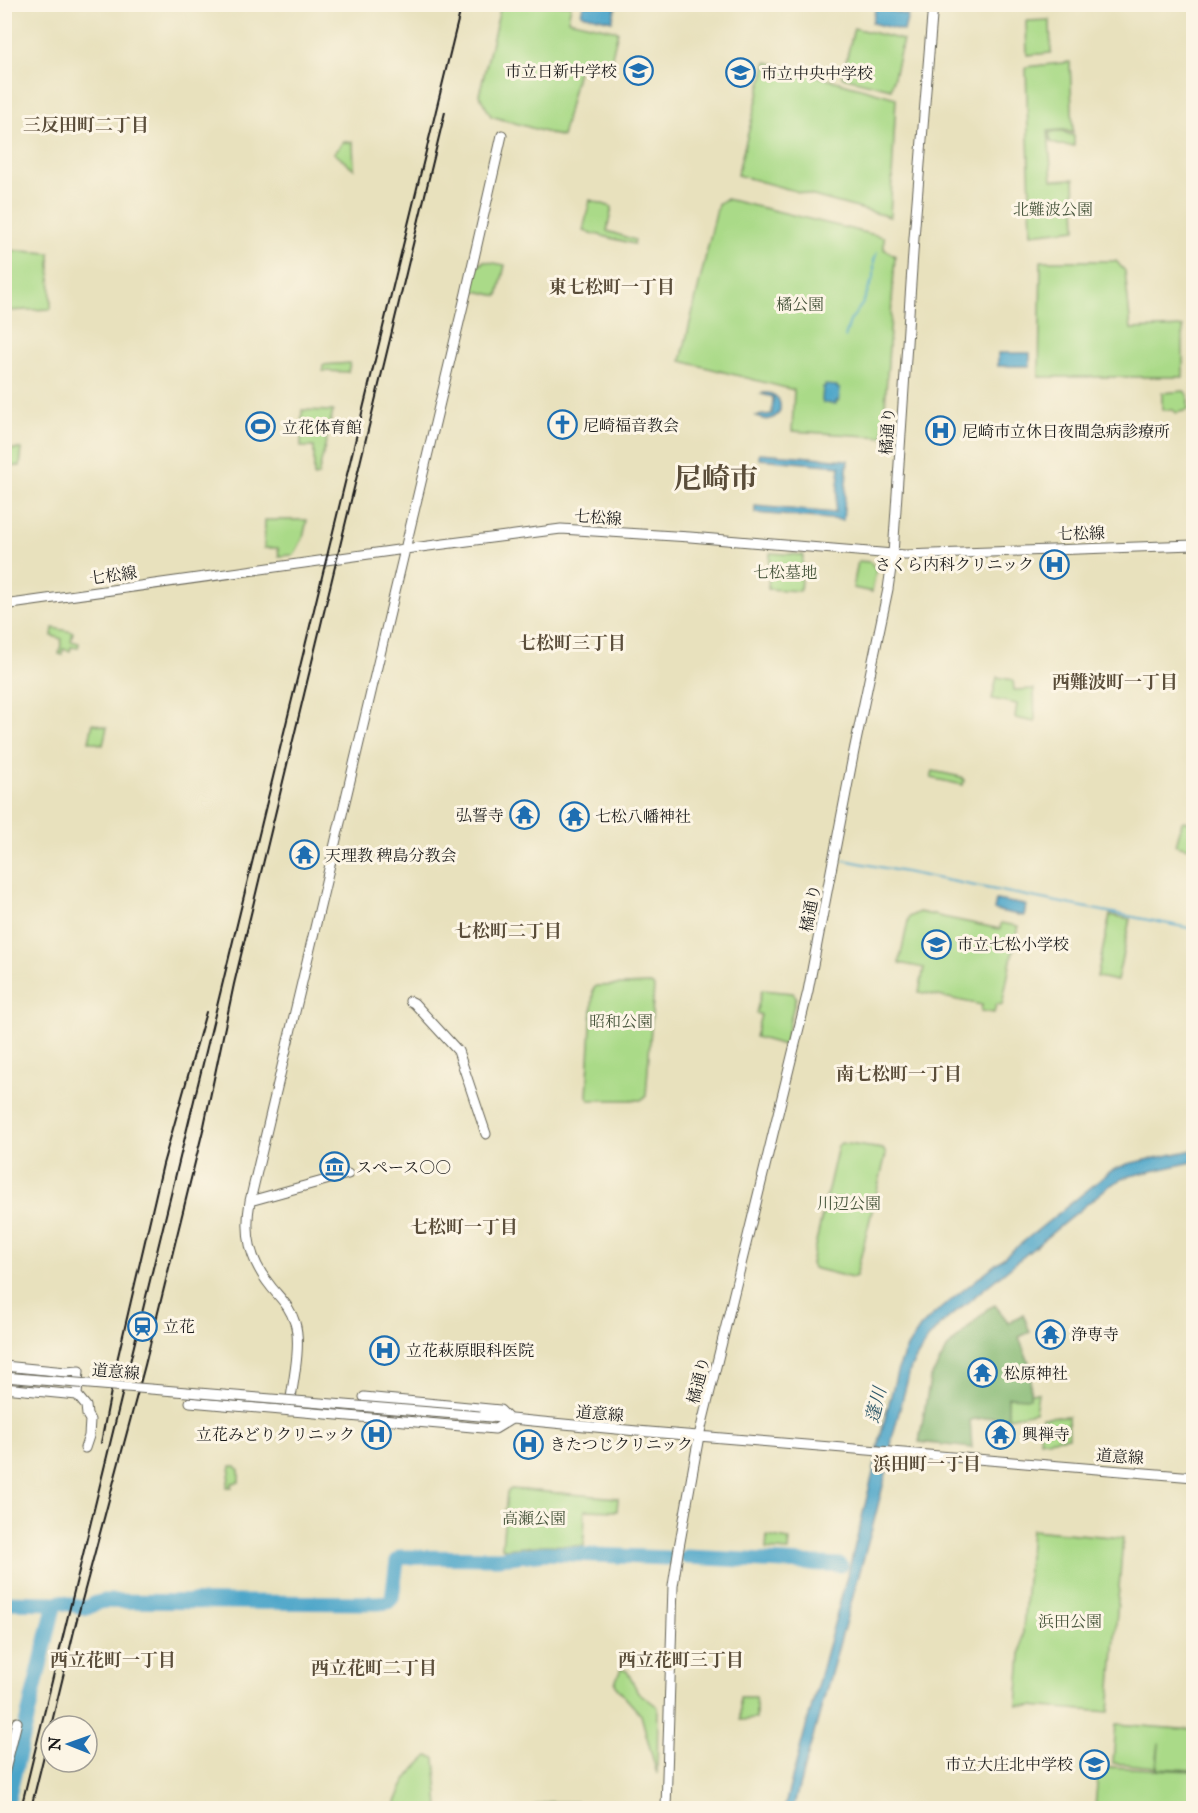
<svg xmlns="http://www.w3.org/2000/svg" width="1198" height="1813" viewBox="0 0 1198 1813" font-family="'IM FELL English','Noto Serif JP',serif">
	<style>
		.green { fill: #aada88; stroke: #637b52; stroke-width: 1.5 }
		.forest { fill: #87ba74; stroke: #526b48; stroke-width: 1.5 }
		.water { fill: #4ba5c9; stroke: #346072; stroke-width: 1.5 }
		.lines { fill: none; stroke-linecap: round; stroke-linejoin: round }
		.stream { stroke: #4ba5c9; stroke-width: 2 }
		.river { stroke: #4ba5c9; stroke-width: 15 }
		.minor-casing { stroke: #636154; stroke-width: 11 }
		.minor { stroke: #fff; stroke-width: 9 }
		.rail { stroke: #1c1c1c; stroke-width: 2 }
		.minor-bridge-casing { stroke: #636154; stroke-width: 11; stroke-linecap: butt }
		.minor-bridge { stroke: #fff; stroke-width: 9 }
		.labels { text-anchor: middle; stroke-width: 6; stroke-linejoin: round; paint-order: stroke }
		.poi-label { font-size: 16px; fill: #1c1c1c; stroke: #fcf5e5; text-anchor: start }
		.park-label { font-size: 16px; fill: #47553c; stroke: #fcf5e5 }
		.street-label { font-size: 16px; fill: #1c1c1c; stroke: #fcf5e5 }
		.neighbourhood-label { font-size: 18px; font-weight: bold; fill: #5a4d3a; stroke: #fcf5e5 }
		.water-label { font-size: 18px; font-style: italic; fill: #315a6a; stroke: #fcf5e5 }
		.town-label { font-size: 28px; font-weight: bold; fill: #5a4d3a; stroke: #fcf5e5 }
	</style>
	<rect width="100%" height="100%" fill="#fcf5e5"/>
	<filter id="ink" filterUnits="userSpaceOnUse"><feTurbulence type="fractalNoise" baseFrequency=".0167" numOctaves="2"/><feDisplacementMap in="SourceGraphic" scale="12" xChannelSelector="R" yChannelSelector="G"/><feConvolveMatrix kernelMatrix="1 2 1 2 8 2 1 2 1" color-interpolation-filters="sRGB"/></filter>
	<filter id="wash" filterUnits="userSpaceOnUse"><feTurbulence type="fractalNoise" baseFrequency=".008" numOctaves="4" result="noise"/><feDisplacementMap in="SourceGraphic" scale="24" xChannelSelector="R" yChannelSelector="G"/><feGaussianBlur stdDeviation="1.35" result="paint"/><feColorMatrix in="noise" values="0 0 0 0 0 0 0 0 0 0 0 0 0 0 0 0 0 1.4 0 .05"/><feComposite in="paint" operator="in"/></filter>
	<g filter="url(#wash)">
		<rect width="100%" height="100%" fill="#e8e1bd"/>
		<!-- green -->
		<path class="green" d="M501,5h70l-3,15 50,11 -9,38 -29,-7 -18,75 -71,-21 -12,-21z
			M1050,20l1,33 -24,2 -1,-34z
			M854,28l49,12 -12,49 -49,-12z
			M767,62l129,36 -6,119 -153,-42z
			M1070,62l3,71 -9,-3 -16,1 4,49 22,-1 2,50 -45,5 -5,-167z
			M1049,132h15l10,4v10l-16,-1 -7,-3z
			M343,142h10l1,27 -20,-16z
			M726,199l158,38v12l11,7 -12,181 -91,-6 2,-41 -113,-29 37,-157z
			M590,200l22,7 -5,24 28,9 -1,4 -51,-13z
			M5,250l45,3 1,56 -46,2z
			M483,261l22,4 -7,31 -27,-6 7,-27 4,1z
			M1041,261h75l9,10 6,58 52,-2v50h-144z
			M350,363l-2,9 -25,-1v-6z
			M1184,391l4,4v15l-12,3 -3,-3h-11v-17z
			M302,410l31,1 -15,65 -4,1v-30h-13z
			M4,449h18l-2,17h-15z
			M265,520h42l-4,18 -9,17 -15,1 -1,-8h-14z
			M770,553l33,2 -3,36 -32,-2z
			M858,561l13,1 5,9 -4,21 -19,-4z
			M53,628l20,4 -2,9 8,2 -1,5 -7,-1 -1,4 -7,-2 -1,6 -3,-1 3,-15 -10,-3z
			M997,677l16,3 1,10 20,-1 1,33 -20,-4 2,-14 -25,-5z
			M93,723l14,4 -4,18 -14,-4z
			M933,771l28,6 3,3 -1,5 -32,-7z
			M1184,821l9,2v26l-17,-4 6,-23z
			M919,912l81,17 1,-6 17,3 -16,79 -6,-1 -2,9 -13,-2 1,-6 -63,-13 5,-24 -25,-5 10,-46z
			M1110,915l20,4 -13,62 -20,-4z
			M651,984l3,3 -8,109 -5,4h-52l-2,-4 6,-106 3,-4z
			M762,990l31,3 3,4 -12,48 -29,-8 6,-22 -5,-2z
			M841,1143l42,6 3,5 -30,122 -4,2 -39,-10 -2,-4 27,-118z
			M994,1392l44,1 -3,19 -27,6 -17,-1z
			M1068,1416l1,21 -29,4 2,-24z
			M231,1466h5l3,4v12l-7,1v4h-5z
			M511,1489l107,9 -1,13 -32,-1 -1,36 -39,-1 -41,4 -2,-2 5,-55z
			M1031,1530l92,8 -14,174 -92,-7z
			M767,1536l22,4 -1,11 -22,-2z
			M621,1669l6,2 11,21 20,15 -1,67 -16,-59 -24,-27 -2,-5z
			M740,1697h16v22l-16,1z
			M1116,1724l77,6v40l-36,-2 2,-25 -3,24 -43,-4z
			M428,1756l7,2 4,50h-45c9,-25 14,-34 34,-52z
			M1111,1767l82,4v37h-98l3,-36z
			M549,1802h27l-1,6h-42v-2z"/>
		<!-- forest -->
		<path class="forest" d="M995,1305l14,18 14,-9 7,18 -11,5 12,31 -1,30 -22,-1v21l-17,-1 -21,3 2,28 -53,-6 11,-63 17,-30 40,-40z"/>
		<!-- water -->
		<path class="water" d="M583,5h22l11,2 -4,14 -31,-7z
			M876,7l32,8 -4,16 -32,-8z
			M998,353h32v13h-32z
			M825,385l12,1v2l3,1 -1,12h-3v3l-13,-1 -1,-3 1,-13h2z
			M764,393c12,-1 19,8 15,20 -7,8 -14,9 -23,3l16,-2 1,-17 -12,-3z
			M759,453l89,7 -5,60 -88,-7v-7l80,7 5,-47 -81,-7z
			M996,900l30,5 -2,11 -30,-6z
			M1193,1150v12l-67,15 -17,9 -169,139 -13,15 -16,27 -19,72 -3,23 -16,63 -80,283h-9l66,-243 26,-104 4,-23 17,-66 9,-23 14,-21 15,-15 176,-142 16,-7z"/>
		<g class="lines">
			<!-- stream -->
			<path class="stream" d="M845,337l5,-16 13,-18 11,-27v-16l3,-8
				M844,860l350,69"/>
			<!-- river -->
			<path class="river" d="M687,1557l154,8
				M4,1602l51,1
				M6,1808l49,-205 5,-1 27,6 9,-5 8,-2 274,2 10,-1 4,-4 5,-37 4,-4 97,1 48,-5 121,5"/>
		</g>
	</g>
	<g filter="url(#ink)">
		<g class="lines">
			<defs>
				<path id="minor" d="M4,605l401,-56 156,-20 129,8 215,18 289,-10
					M410,1001l4,2 44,48 28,83
					M250,1201l98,-27
					M4,1366l62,6 13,-1 -2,24 9,11 1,9 3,5 -1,16 -4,12
					M4,1388l73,7
					M364,1397l136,13 10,10
					M190,1402l305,27 15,-9
					M289,1411c3,-24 13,-66 6,-88 -5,-16 -12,-22 -23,-35 -22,-27 -28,-52 -22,-87l216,-908 36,-158
					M480,1416l157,15 557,46
					M4,1774l13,-52
					M666,1808l7,-222 5,-33 21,-117 109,-445 46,-240 34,-162 5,-35 21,-316 19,-234"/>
			</defs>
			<!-- minor casing -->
			<use href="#minor" class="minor-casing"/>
			<!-- minor -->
			<use href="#minor" class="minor"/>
			<!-- rail -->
			<path class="rail" d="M101,1443l15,-78 47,-201 43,-152
				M51,1726l26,-107 68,-254 59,-239 30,-142 211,-872
				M21,1808l441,-1804
				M31,1808l20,-81"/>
			<defs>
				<path id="minor-bridge" d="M4,1377l476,39"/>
			</defs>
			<!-- minor-bridge casing -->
			<use href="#minor-bridge" class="minor-bridge-casing"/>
			<!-- minor-bridge -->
			<use href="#minor-bridge" class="minor-bridge"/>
		</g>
	</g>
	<!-- icons -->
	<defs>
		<symbol id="school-ring" viewBox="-11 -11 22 22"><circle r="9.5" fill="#fcf5e5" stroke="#1f6fb2" stroke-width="1.5"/><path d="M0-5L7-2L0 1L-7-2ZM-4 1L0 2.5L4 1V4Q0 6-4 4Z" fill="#1f6fb2"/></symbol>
		<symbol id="church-ring" viewBox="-11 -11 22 22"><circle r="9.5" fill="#fcf5e5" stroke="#1f6fb2" stroke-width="1.5"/><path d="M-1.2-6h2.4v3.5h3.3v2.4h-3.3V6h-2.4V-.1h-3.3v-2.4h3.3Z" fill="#1f6fb2"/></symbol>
		<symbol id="stadium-ring" viewBox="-11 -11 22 22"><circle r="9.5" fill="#fcf5e5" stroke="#1f6fb2" stroke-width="1.5"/><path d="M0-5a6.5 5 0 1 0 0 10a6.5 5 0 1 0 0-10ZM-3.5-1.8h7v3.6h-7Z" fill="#1f6fb2"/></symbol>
		<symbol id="hospital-ring" viewBox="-11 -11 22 22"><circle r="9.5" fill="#fcf5e5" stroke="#1f6fb2" stroke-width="1.5"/><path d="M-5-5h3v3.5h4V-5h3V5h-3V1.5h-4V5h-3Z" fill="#1f6fb2"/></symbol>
		<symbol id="temple-ring" viewBox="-11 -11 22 22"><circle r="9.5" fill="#fcf5e5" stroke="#1f6fb2" stroke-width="1.5"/><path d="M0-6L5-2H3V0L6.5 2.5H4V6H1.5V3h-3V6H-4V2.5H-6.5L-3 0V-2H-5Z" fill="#1f6fb2"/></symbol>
		<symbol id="museum-ring" viewBox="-11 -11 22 22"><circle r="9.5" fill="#fcf5e5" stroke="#1f6fb2" stroke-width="1.5"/><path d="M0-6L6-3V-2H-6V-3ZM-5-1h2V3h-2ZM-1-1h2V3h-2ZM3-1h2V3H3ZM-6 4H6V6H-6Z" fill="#1f6fb2"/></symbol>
		<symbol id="station-ring" viewBox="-11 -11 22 22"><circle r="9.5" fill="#fcf5e5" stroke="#1f6fb2" stroke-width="1.5"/><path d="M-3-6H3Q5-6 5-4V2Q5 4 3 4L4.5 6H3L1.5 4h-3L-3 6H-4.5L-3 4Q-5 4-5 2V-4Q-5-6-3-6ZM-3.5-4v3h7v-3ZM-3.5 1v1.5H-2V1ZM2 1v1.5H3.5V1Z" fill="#1f6fb2"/></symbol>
	</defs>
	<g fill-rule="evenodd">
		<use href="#school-ring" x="622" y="54" width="33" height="33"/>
		<use href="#school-ring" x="724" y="56" width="33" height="33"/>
		<use href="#church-ring" x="546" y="408" width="33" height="33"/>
		<use href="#stadium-ring" x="244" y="410" width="33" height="33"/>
		<use href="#hospital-ring" x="924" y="414" width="33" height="33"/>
		<use href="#hospital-ring" x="1038" y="548" width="33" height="33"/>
		<use href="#temple-ring" x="508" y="798" width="33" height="33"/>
		<use href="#temple-ring" x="558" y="800" width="33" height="33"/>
		<use href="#temple-ring" x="288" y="838" width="33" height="33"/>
		<use href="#school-ring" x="920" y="928" width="33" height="33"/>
		<use href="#museum-ring" x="318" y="1150" width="33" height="33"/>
		<use href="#station-ring" x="126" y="1310" width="33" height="33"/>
		<use href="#temple-ring" x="1034" y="1318" width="33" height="33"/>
		<use href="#hospital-ring" x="368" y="1334" width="33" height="33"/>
		<use href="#temple-ring" x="966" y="1356" width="33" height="33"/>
		<use href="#hospital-ring" x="360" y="1418" width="33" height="33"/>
		<use href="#temple-ring" x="984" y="1418" width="33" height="33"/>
		<use href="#hospital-ring" x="512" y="1428" width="33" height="33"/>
		<use href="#school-ring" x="1078" y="1748" width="33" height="33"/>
	</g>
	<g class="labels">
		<!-- poi labels -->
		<g class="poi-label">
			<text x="617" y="77" text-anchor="end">市立日新中学校</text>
			<text x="761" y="79">市立中央中学校</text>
			<text x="583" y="431">尼崎福音教会</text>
			<text x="282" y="433">立花体育館</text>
			<text x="962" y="437">尼崎市立休日夜間急病診療所</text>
			<text x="1034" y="570" text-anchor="end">さくら内科クリニック</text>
			<text x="504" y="821" text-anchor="end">弘誓寺</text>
			<text x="595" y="822">七松八幡神社</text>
			<text x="325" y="861">天理教 稗島分教会</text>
			<text x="957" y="950">市立七松小学校</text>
			<text x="356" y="1173">スペース○○</text>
			<text x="163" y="1332">立花</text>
			<text x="1071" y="1340">浄専寺</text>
			<text x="406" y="1356">立花萩原眼科医院</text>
			<text x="1004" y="1379">松原神社</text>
			<text x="355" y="1440" text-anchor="end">立花みどりクリニック</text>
			<text x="1022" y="1440">興禅寺</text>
			<text x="550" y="1450">きたつじクリニック</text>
			<text x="1073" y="1770" text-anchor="end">市立大庄北中学校</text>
		</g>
		<!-- park labels -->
		<g class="park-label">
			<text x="1053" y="215">北難波公園</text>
			<text x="800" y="310">橘公園</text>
			<text x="785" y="578">七松墓地</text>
			<text x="621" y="1027">昭和公園</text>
			<text x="849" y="1209">川辺公園</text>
			<text x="534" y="1524">高瀬公園</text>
			<text x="1070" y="1627">浜田公園</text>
		</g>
		<!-- street labels -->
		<g class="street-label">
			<text transform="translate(887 431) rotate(-86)" y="6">橘通り</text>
			<text transform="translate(598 517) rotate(4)" y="6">七松線</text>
			<text transform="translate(1081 533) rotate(-1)" y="6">七松線</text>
			<text transform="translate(113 575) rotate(-8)" y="6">七松線</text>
			<text transform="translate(810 908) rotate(-79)" y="6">橘通り</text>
			<text transform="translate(116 1371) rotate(5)" y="6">道意線</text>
			<text transform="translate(698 1380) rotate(-76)" y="6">橘通り</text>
			<text transform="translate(600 1413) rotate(5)" y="6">道意線</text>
			<text transform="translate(1120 1456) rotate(4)" y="6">道意線</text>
		</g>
		<!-- neighbourhood labels -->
		<g class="neighbourhood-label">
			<text x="86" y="131">三反田町二丁目</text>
			<text x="612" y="293">東七松町一丁目</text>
			<text x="572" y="649">七松町三丁目</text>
			<text x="1115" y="688">西難波町一丁目</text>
			<text x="508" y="937">七松町二丁目</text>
			<text x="899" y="1080">南七松町一丁目</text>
			<text x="464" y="1233">七松町一丁目</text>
			<text x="927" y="1470">浜田町一丁目</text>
			<text x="113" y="1666">西立花町一丁目</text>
			<text x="681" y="1666">西立花町三丁目</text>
			<text x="374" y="1674">西立花町二丁目</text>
		</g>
		<!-- water labels -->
		<g class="water-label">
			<text transform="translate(876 1405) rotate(-76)" y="6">蓬川</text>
		</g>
		<!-- town labels -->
		<g class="town-label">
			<text x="716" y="488">尼崎市</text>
		</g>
	</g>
	<!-- margin -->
	<rect width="1198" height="1813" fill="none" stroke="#fcf5e5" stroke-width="24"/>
	<!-- north arrow -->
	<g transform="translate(69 1744) rotate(271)"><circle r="28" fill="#fcf5e5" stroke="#a29e95" stroke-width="1.5"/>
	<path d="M0-4.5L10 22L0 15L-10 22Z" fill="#1f6fb2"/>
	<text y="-9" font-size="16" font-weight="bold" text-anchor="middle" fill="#1c1c1c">N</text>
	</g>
</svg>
